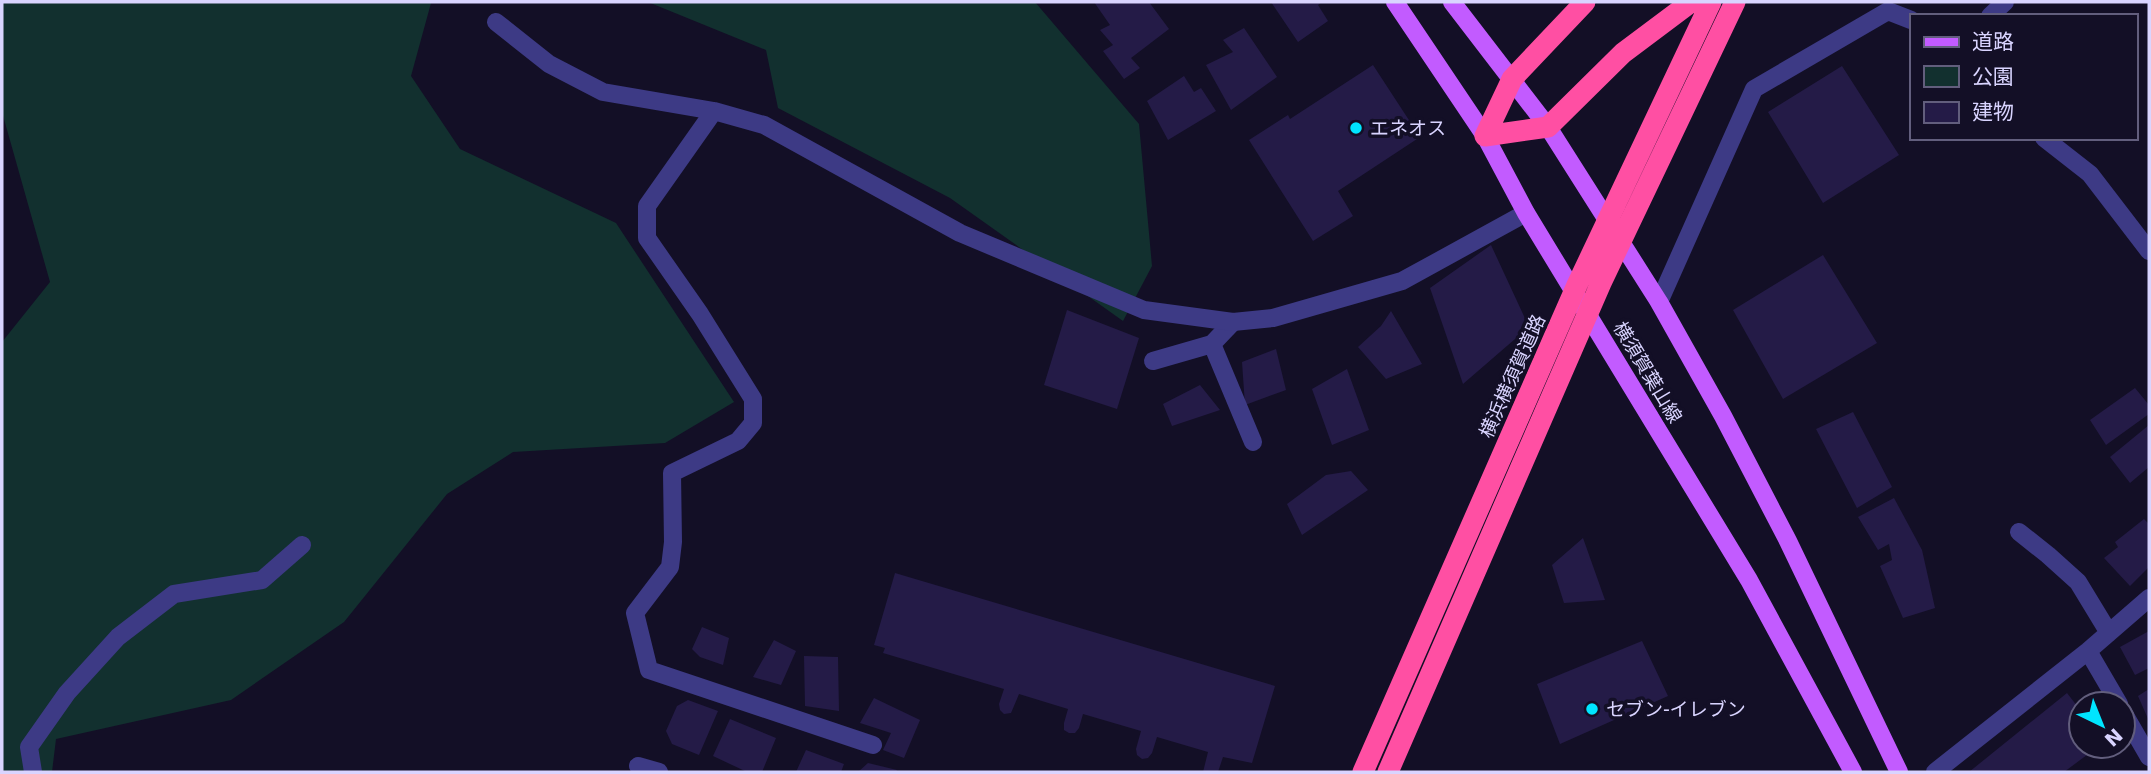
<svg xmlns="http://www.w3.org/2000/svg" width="2151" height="774" viewBox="0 0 2151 774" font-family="'DejaVu Sans','Noto Sans JP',sans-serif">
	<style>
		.green { fill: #12302f }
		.building { fill: #241b47 }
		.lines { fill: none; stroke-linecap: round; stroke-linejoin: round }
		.service { stroke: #3d3a85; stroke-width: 18 }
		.minor { stroke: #3d3a85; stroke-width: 18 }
		.primary { stroke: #c25bff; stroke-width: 18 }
		.motorway { stroke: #ff4fa3; stroke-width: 21 }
		.poi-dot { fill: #00e5ff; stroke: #130f26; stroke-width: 2.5 }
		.labels { text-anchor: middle; stroke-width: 7; stroke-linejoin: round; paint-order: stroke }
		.poi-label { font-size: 19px; fill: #d9d4ff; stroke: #130f26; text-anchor: start }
		.street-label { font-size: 19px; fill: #d9d4ff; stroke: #130f26 }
	</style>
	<rect width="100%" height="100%" fill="#130f26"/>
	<!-- green -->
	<path class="green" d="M2,2h441l-12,1 -20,73 49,73 156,74 118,179 -69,41 -152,9 -66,42 -103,128 -113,78 -175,39 -4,33h-50v-430l48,-60 -48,-170z
		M648,2h387l104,122 13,142 -29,55 -173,-123 -172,-90 -12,-58z"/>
	<!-- building -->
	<path class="building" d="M1094,2h55l20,27 -38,29 9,10 -16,11 -21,-28 10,-6 -13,-15 10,-5z
		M1271,2h51l-4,3 10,16 -30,21z
		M1244,28l33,49 -46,33 -25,-45 27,-13 -10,-12z
		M1373,65l47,72 -82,54 15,25 -40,25 -64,-101 39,-25 2,4z
		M1842,66l57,89 -76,48 -55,-91z
		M1184,76l10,16 7,-4 15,23 -48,29 -21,-39z
		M1491,245l38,82 -66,57 -33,-96z
		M1823,255l54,88 -94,56 -50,-89z
		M1067,310l72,28 -22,71 -73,-24z
		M1391,311l31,53 -36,15 -28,-32 23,-21z
		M1276,349l10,41 -41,15 -3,-43z
		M1347,369l22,61 -37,15 -20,-56z
		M1200,385l20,25 -48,16 -9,-22z
		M2135,388l14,17v9l-43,31 -16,-25z
		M1853,412l39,75 -35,21 -41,-79z
		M2149,425v42l-19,16 -20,-26z
		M1351,471l17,19 -66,45 -15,-31 39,-29z
		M1894,498l28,52 13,58 -32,10 -23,-52 12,-6 -3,-16 -11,6 -20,-33z
		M2144,519l5,5v43l-19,19 -26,-28 14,-11 -3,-5z
		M1583,538l22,62 -41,3 -12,-38z
		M895,573l380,113 -23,77 -29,-6 -5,15h-15l5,-20 -51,-15 -5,16 -4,5 -6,1 -5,-4 -1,-6 5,-18 -58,-17 -4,14 -4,5h-6l-5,-3v-7l4,-14 -49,-15 -8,19 -7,1 -4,-4 -1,-6 5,-15 -121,-36 2,-5 -11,-3z
		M702,627l27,11 -6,27 -23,-8 -8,-8z
		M2149,631v37l-14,7 -15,-28z
		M774,640l22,11 -15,34 -28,-8z
		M1642,641l26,55 -108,48 -23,-60z
		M804,656l34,1 1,54 -34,-5z
		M2149,689v32l-11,-25z
		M2067,693l14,18v35h18l-35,26h-95z
		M874,698l46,22 -16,38 -21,-8 8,-17 -31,-10z
		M688,700l30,11 -19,44 -27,-11 -6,-13 11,-25z
		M730,719l46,19 -14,34h-15l-34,-16z
		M806,750l38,14 -3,8h-45z
		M868,763l29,7 -1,2h-38z"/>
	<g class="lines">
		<!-- service -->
		<path class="service" d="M1212,344l41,98
			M1153,361l59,-17 21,-22"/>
		<!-- minor -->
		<path class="minor" d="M1990,16l15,-14
			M496,22l53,42 54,28 111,19 50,14 196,108 184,77 89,12 40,-4 129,-37 124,-68
			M714,111l-67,95v32l53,76 53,85v24l-15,18 -66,32 1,69 -3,25 -35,46 14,57 224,75
			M2044,138l46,36 59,77
			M1659,302l95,-213 134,-78 23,9
			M2019,532l29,23 30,27 31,51
			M2088,651l31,53
			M2123,712l26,45
			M638,766l21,6
			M33,772l-4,-25 38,-54 51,-56 56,-43 88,-14 40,-35
			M1935,772l153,-121 61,-53"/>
		<!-- primary -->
		<path class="primary" d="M1395,2l90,134 41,77 223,367 104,192
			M1452,2l96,125 111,175 64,114 65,125 111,231"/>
		<!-- motorway -->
		<path class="motorway" d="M1485,136l63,-9 75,-74 68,-51
			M1485,136l27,-57 73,-77
			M1363,772l214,-487 134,-283
			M1388,772l213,-489 134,-281"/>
	</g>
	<!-- markers -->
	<g class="poi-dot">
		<circle cx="1356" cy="128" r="7"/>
		<circle cx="1592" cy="709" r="7"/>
	</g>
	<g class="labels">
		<!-- poi labels -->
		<g class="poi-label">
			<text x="1370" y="135">エネオス</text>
			<text x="1606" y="716">セブン-イレブン</text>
		</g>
		<!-- street labels -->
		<g class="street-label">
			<text transform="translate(1648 372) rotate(59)" y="7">横須賀葉山線</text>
			<text transform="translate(1512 376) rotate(-66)" y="7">横浜横須賀道路</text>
		</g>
	</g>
	<!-- border -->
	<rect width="2151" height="774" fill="none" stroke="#d9d4ff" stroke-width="7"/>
	<!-- legend -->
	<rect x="1910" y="14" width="228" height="126" fill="#130f26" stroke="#625e7d" stroke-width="2"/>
	<rect x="1924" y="37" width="35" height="10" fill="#c25bff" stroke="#625e7d" stroke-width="2"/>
	<text x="1972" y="49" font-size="21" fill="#d9d4ff">道路</text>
	<rect x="1924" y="66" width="35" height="21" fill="#12302f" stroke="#625e7d" stroke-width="2"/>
	<text x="1972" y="84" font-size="21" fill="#d9d4ff">公園</text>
	<rect x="1924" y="102" width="35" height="21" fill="#241b47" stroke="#625e7d" stroke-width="2"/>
	<text x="1972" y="119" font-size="21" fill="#d9d4ff">建物</text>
	<!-- north arrow -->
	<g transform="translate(2102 725) rotate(137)"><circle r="33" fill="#130f26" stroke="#625e7d" stroke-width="2"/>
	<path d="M0-5L12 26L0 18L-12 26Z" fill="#00e5ff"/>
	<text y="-10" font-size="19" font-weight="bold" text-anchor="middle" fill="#d9d4ff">N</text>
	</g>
</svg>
